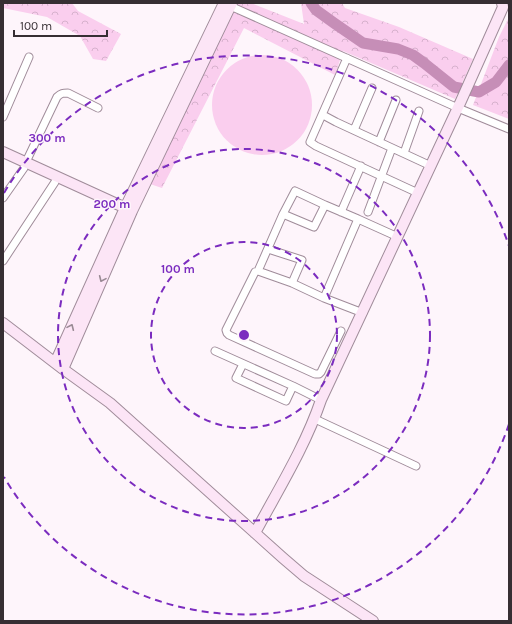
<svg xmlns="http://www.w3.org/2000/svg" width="512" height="624" viewBox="0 0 512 624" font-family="Karla,sans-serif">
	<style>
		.grass { fill: #faceee }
		.forest { fill: url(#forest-crowns) }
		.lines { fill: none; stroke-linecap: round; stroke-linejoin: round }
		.river { stroke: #c68eb7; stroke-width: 11 }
		.street-casing { stroke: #a08c9a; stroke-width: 9 }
		.secondary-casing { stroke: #a08c9a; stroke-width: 12 }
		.street { stroke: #fff; stroke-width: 7 }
		.secondary { stroke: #fce5f6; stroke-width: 10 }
		.oneway { stroke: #998a94 }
		.ring { fill: none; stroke: #7b2cbf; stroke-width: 2; stroke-dasharray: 7 5 }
		.centre { fill: #7b2cbf; stroke: #fef5fb; stroke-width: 2 }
		.ring-label { font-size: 12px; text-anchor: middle; font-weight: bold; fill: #7b2cbf; stroke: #fef5fb; stroke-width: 3; stroke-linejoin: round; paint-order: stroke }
	</style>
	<defs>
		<pattern id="forest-crowns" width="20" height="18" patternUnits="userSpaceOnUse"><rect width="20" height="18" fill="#faceee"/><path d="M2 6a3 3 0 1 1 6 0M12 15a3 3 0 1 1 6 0" fill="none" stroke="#d7b1cd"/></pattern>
	</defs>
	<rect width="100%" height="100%" fill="#fef5fb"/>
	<!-- grass -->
	<path class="grass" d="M212 105a50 50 0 1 1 100 0a50 50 0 1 1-100 0Z"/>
	<!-- forest -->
	<path class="forest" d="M3,3h69l6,8 43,23 -15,27 -13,-2 -13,-23 -33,-19 -44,-9z
		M238,3h13l53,21 -3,-21h41l3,5 54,19 74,32 -18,40 -112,-48 -8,24 -91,-47 -82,160 -12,-4z
		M509,17v102l-36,-14 26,-68z"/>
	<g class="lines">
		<!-- river -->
		<path class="river" d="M311,3l5,7 18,13 29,20 35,6 15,6 11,8 30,24 25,5 17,-10 13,-17"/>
		<defs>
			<path id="street" d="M228,5l230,103 51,21
				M347,58l-37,84 6,4 102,47
				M323,115l13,7 95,44
				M3,117l26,-60
				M354,130l18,-42
				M379,142l17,-42
				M404,153l15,-42
				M26,162l31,-65c4,-4 6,-4 11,-4l30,15
				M3,198l21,-30
				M325,205l33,14
				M341,212l20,-46
				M368,212l24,-64
				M283,214l31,13 11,-22 -30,-14 -12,23 -25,57 34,12 32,15 34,-79 40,18
				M268,249l34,11 -10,23
				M3,261l52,-79
				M255,272l-29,58 1,3 2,2 86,39h4l2,-2 20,-41
				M324,298l39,15
				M215,351l78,35 28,14
				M243,364l-7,14 50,23 7,-15
				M315,419l101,47"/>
			<path id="secondary" d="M3,152l127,58
				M3,323l60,46 47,34 173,155 21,18 69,45
				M55,363l70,-155 99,-205
				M63,369l69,-158 100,-208
				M255,533c23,-43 50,-86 66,-133l140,-299 42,-94 -1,-4"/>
		</defs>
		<!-- street casing -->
		<use href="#street" class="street-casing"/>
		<!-- secondary casing -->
		<use href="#secondary" class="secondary-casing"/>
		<!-- street -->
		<use href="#street" class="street"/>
		<!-- secondary -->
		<use href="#secondary" class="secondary"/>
	</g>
	<!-- one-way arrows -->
	<defs><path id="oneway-chevron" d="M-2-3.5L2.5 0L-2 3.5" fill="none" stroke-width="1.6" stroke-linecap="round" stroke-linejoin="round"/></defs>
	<g class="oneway">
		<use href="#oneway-chevron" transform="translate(102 279) rotate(114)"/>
		<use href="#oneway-chevron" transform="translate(71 327) rotate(-66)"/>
	</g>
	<!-- distance rings -->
	<g class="ring">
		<circle cx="244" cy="335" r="93"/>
		<circle cx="244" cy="335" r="186"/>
		<path d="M509 424A279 279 0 0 1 4 477M4 193A279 279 0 0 1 509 246"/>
	</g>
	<circle cx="244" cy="335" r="6" class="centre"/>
	<g class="ring-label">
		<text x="47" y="142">300 m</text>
		<text x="112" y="208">200 m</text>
		<text x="178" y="273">100 m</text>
	</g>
	<!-- border -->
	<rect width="512" height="624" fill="none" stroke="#362e33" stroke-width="8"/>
	<!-- scale -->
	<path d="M14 30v6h93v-6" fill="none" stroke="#362e33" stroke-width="2"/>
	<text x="20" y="30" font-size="12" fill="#362e33" stroke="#fef5fb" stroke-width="3" paint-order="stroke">100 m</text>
</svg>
